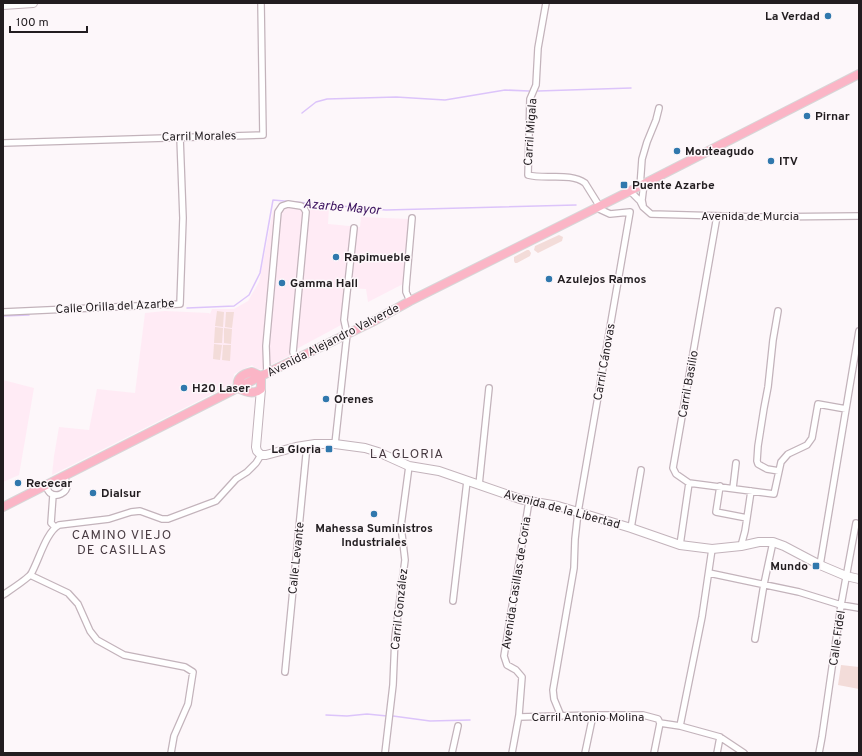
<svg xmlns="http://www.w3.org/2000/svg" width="862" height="756" viewBox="0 0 862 756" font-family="Overpass,sans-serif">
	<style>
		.built { fill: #ffebf5 }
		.green { fill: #f3dcd9 }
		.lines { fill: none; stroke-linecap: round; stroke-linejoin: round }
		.stream { stroke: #dcc4fa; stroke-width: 1.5 }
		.street-casing { stroke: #c3b3bb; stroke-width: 8 }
		.secondary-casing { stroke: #c3b3bb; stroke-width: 10 }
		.primary-casing { stroke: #d7d6d7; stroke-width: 10 }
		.street { stroke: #fff; stroke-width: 5.5 }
		.secondary { stroke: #fff; stroke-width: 8 }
		.primary { stroke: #fbb5c6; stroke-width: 8 }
		.poi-dot { fill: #3078ad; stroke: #fdf7fa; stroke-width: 1.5 }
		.labels { text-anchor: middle; stroke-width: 3; stroke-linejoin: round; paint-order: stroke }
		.poi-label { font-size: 12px; font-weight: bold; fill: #221d20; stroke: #fdf7fa; text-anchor: start }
		.street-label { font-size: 12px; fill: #221d20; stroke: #fdf7fa }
		.water-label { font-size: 13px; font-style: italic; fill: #3b115e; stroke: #fdf7fa }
		.neighbourhood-label { font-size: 13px; letter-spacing: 1px; fill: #473a41; stroke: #fdf7fa }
	</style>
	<rect width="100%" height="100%" fill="#fdf7fa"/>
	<!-- built -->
	<path class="built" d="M280,203l29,1 20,3 -1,17 32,3 1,-10 48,2 -6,65 -35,18 -2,-13 -21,-1 -4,37 -50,27 -2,4 -27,13h-6l-4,-4 -18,9 -1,9 -11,6 -170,86 2,-19 5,-29 30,3 8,-41 38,4 10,-80 20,-2 44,2 1,1 2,-5h22l14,-8 11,-19 14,-71z
		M3,380l31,8 -15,87 -16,7z"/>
	<!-- green -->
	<path class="green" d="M559,235l4,2 -1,4 -24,12 -4,-3 1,-4z
		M527,250h2l2,3 -1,3 -13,7h-2l-1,-2v-4z
		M217,311l7,1 -1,15 -8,-1z
		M226,312h8l-2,16 -7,-1z
		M215,327l8,1 -1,15h-8z
		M224,328l8,1 -1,15 -7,-1z
		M214,344l8,1 -2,15 -7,-1z
		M223,345h8l-1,16 -8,-1z
		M841,665l18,2v22l-21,-4z"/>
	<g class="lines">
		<!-- stream -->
		<path class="stream" d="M538,91l93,-3
			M302,113l14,-11 11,-3 69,-2 49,3 60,-10 24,1
			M187,308l47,-2 15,-11 11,-22 13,-73 113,10 190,-5
			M3,316l26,-1
			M326,715l21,1 20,-2 20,2
			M393,716l37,5 40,-1"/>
		<defs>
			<path id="street" d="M546,3l-8,45 -2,37 -6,14 -2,76c17,5 42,-3 57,8l15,24
				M3,143l260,-8 -2,-132
				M640,187l2,-28 5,-17 9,-22 3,-12
				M630,191l10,10 3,6 8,7 108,3 100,-1
				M643,205l-1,-5 2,-16
				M410,301l-4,-9v-5l6,-69
				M778,311l-5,29 -5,47 -4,21 -6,38 -1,15 1,3 9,5 12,2
				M3,312l177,-8 3,-86 -3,-81
				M267,374l-1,-28 12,-134 4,-6 6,-2 13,2 3,2 2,4 -13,140 2,7
				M335,444l12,-110 -3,-14 10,-92
				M689,483l85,11 7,-32 7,-8 19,-9 5,-7 6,-34 28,5
				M45,485c2,4 3,6 5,8 7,5 17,0 17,-8 0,-3 -2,-6 -3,-9
				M479,485l10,-97
				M720,486l-4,26 31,6 -2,13 -4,15
				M733,488l3,-25
				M53,495l-2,28 4,4
				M747,518l4,-27
				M631,528l10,-58
				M680,545l9,-62 -13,-9 -3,-6 44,-252
				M820,565l39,-234
				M709,573l90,19 42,13 18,3
				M30,575l38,18 10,11 12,27 7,9 27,15 61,12 8,5 -5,32 -14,32 -3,17
				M3,595c7,-5 23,-15 28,-21 8,-14 15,-42 28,-49l50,-6 22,-7 9,-1 22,8h6l48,-18 20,-22 11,-7 9,-9 5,-8
				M453,601l14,-120
				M755,639l9,-55 9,-42
				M285,672l22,-227
				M561,716l-7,-17 -1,-9 21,-122 1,-29 3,-27 52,-300 -20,2 -13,-6
				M519,717l74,-2h50l15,4 2,4 20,3 40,11 24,16
				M680,726l22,-109 10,-68
				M385,753l8,-68 2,-48 10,-77 -4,-34 8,-60
				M452,753l6,-27
				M512,753l7,-38 3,-38 -6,-7 -9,-5 -3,-9 25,-155
				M585,753l8,-38
				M654,753l6,-30
				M717,753l3,-16
				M819,753l3,-16 19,-132 15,-82"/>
			<path id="secondary" d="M3,5l30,-2
				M261,389l-5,58 1,4 4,4h5l30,-8 19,-3h20l30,4 13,4 31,14 30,5 81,28 9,2 29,5 73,22 49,17 32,4 29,-3 18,-4h14l11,4 36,19 26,11 13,3"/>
			<path id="primary" d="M252,372l9,4v13c-7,6 -16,3 -23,-1 -2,-10 5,-14 14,-16z
				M3,507l258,-131 111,-54 38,-21 220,-110 229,-117"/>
		</defs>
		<!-- street casing -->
		<use href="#street" class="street-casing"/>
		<!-- secondary casing -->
		<use href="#secondary" class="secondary-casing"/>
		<!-- primary casing -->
		<use href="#primary" class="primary-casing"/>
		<!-- street -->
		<use href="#street" class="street"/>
		<!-- secondary -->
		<use href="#secondary" class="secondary"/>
		<!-- primary -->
		<use href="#primary" class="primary"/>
	</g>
	<!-- markers -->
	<g class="poi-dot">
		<circle cx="828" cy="16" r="4"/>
		<circle cx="807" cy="116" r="4"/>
		<circle cx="677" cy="151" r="4"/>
		<circle cx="771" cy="161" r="4"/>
		<rect x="620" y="181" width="8" height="8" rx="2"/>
		<circle cx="336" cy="257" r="4"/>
		<circle cx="549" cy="279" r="4"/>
		<circle cx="282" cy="283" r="4"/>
		<circle cx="184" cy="388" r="4"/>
		<circle cx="326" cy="399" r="4"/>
		<rect x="325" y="445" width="8" height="8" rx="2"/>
		<circle cx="18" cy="483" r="4"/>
		<circle cx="93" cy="493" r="4"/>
		<circle cx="374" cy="514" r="4"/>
		<rect x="812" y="562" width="8" height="8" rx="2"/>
	</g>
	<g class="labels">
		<!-- poi labels -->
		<g class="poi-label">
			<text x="820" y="20" text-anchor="end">La Verdad</text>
			<text x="815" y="120">Pirnar</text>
			<text x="685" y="155">Monteagudo</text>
			<text x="779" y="165">ITV</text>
			<text x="632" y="189">Puente Azarbe</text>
			<text x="344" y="261">Rapimueble</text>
			<text x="557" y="283">Azulejos Ramos</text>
			<text x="290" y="287">Gamma Hall</text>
			<text x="192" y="392">H20 Laser</text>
			<text x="334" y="403">Orenes</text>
			<text x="321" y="453" text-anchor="end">La Gloria</text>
			<text x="26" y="487">Rececar</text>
			<text x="101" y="497">Dialsur</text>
			<text x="374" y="532" text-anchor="middle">Mahessa Suministros<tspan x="374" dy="14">Industriales</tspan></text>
			<text x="808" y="570" text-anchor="end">Mundo</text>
		</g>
		<!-- street labels -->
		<g class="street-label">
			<text transform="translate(530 132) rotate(-86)" y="4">Carril Migala</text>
			<text transform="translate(199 136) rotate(-1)" y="4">Carril Morales</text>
			<text x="750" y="220">Avenida de Murcia</text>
			<text transform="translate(115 306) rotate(-3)" y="4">Calle Orilla del Azarbe</text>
			<text transform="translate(333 340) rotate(-27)" y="4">Avenida Alejandro Valverde</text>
			<text transform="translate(604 362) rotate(-80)" y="4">Carril Cánovas</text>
			<text transform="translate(688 384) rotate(-80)" y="4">Carril Basilio</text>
			<text transform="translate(562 509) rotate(15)" y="4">Avenida de la Libertad</text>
			<text transform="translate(296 558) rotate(-84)" y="4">Calle Levante</text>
			<text transform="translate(516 583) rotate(-81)" y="4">Avenida Casillas de Coria</text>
			<text transform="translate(399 609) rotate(-84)" y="4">Carril González</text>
			<text transform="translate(837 638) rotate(-82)" y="4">Calle Fidel</text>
			<text x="588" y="721">Carril Antonio Molina</text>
		</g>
		<!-- water labels -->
		<g class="water-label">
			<text transform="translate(342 206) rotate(5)" y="5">Azarbe Mayor</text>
		</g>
		<!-- neighbourhood labels -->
		<g class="neighbourhood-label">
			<text x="407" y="458">LA GLORIA</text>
			<text x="122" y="539">CAMINO VIEJO<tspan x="122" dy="15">DE CASILLAS</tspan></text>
		</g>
	</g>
	<!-- border -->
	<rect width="862" height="756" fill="none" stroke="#221d20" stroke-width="8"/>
	<!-- scale -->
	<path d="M10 26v6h77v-6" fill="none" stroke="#221d20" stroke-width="2"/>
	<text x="16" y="26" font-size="12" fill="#221d20" stroke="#fdf7fa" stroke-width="3" paint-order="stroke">100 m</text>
</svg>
